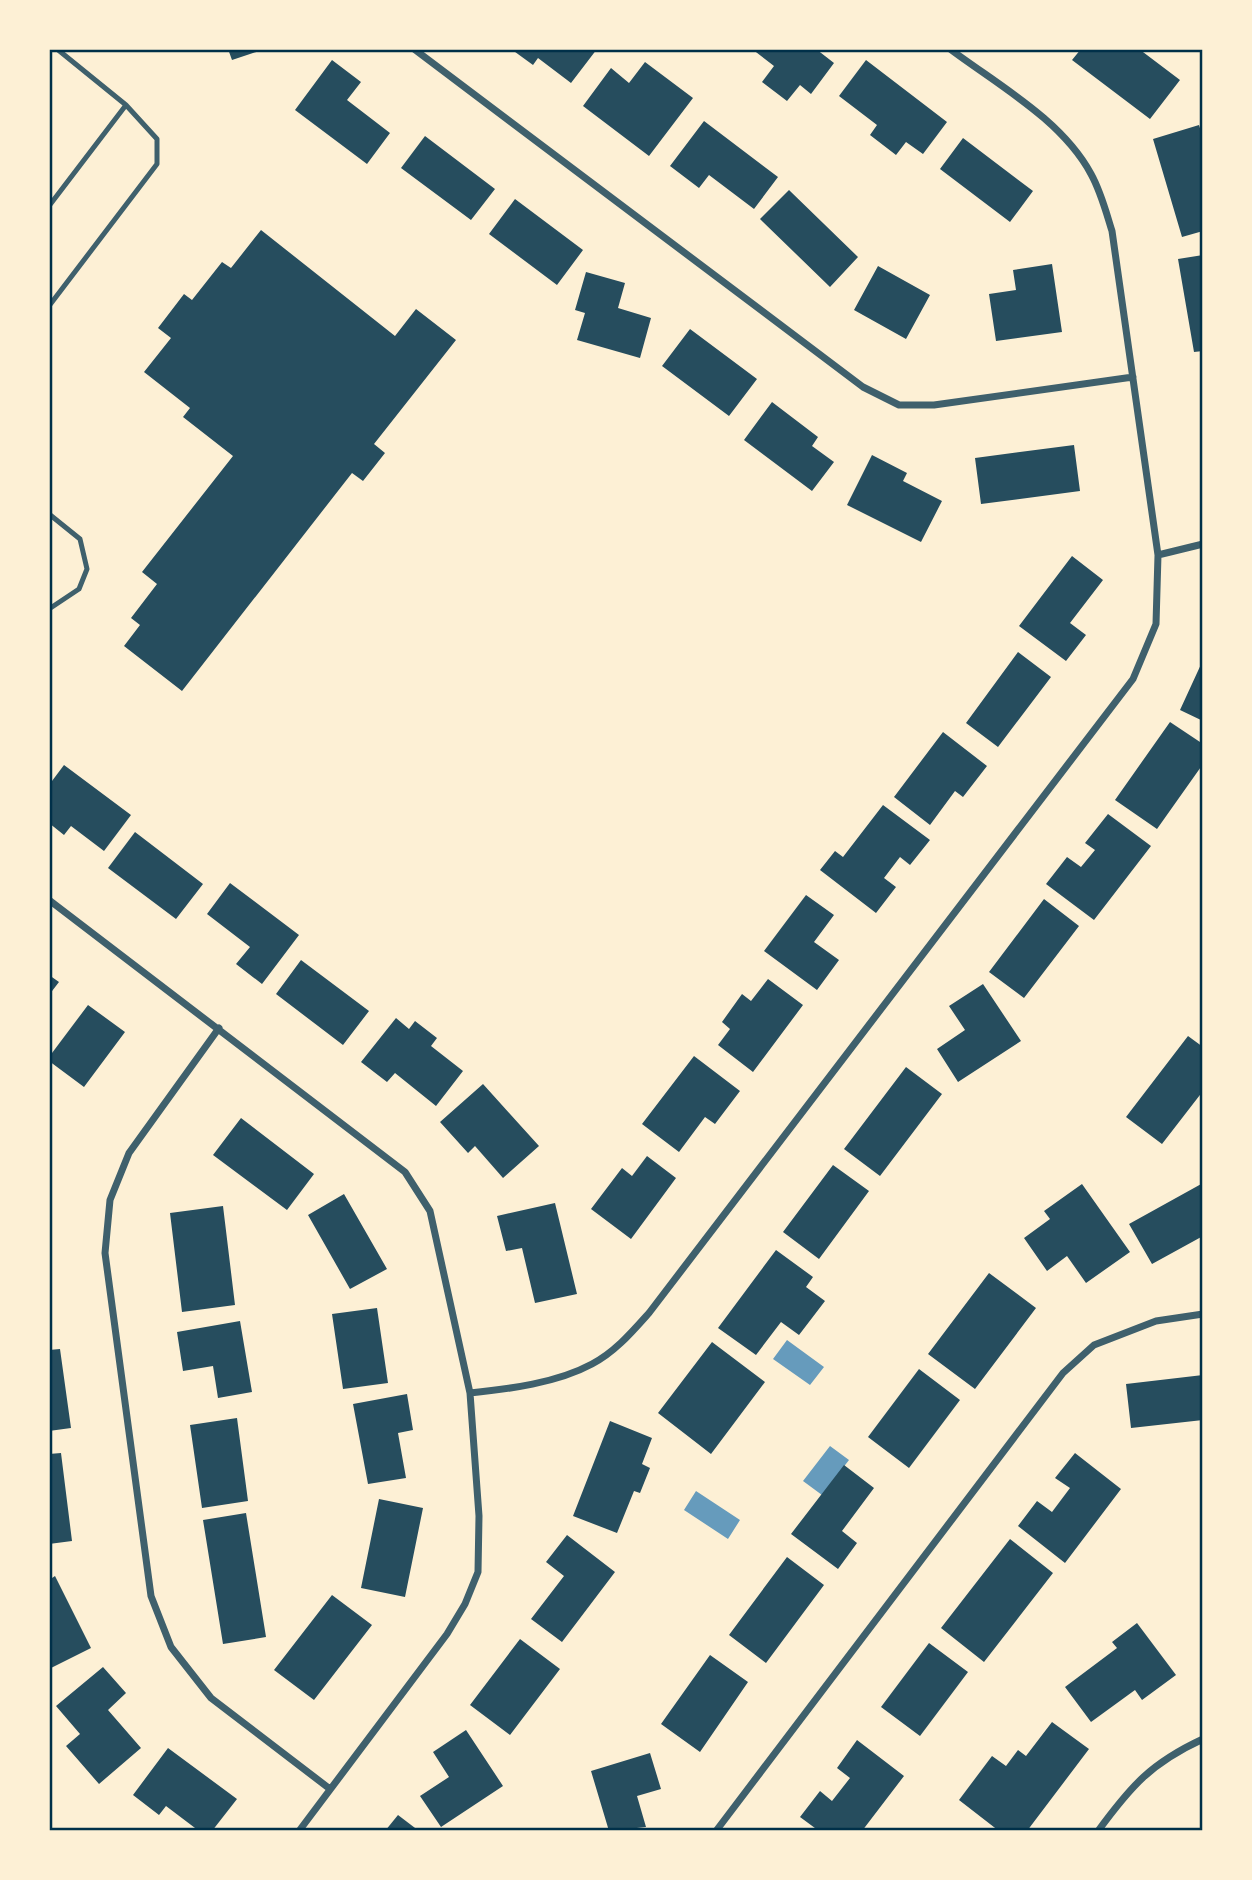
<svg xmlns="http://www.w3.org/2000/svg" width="1252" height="1880" viewBox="0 0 1252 1880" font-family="'PT Sans',sans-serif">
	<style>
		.water { fill: #669bbc }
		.building { fill: #264d5e }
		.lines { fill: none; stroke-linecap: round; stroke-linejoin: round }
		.service { stroke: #3f606c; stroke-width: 5 }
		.minor { stroke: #3f606c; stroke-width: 7 }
		.neatline { fill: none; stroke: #003049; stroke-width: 2.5 }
	</style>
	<rect width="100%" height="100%" fill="#fdf0d5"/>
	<!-- water -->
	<path class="water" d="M787,1340l37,27 -14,18 -37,-26z
		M830,1446l19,14 -27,35 -19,-14z
		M696,1491l44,29 -12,19 -44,-29z"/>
	<!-- building -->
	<path class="building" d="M228,49h37l-33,11z
		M511,49h86l-26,34 -33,-25 -5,7z
		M752,49h64l18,14 -23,31 -11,-9 -13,16 -25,-19 12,-16z
		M1081,49h58l41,31 -30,39 -78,-59z
		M332,60l29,22 -14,18 43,33 -23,31 -72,-54z
		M866,60l81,62 -24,32 -17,-12 -10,13 -26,-20 7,-10 -38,-29z
		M645,62l48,36 -44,58 -66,-50 28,-38 18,15z
		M704,121l74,56 -24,32 -45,-34 -10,13 -29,-22z
		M1199,125l4,13v93l-21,6 -29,-98z
		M425,136l70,53 -24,31 -70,-52z
		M963,138l70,53 -23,31 -70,-53z
		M789,190l69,67 -28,30 -70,-68z
		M515,199l68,51 -26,35 -68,-51z
		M261,230l134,106 21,-27 40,31 -82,104 11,9 -22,28 -11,-8 -170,218 -58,-45 16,-21 -9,-7 26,-34 -15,-12 91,-116 -50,-39 7,-9 -46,-36 27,-34 -13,-10 26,-34 8,6 30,-38 9,6z
		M1203,255v96l-9,1 -16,-93z
		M1052,264l10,68 -66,9 -7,-47 27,-4 -3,-20z
		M878,266l52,29 -24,44 -52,-29z
		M586,272l39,11 -7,25 33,10 -11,40 -63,-18 8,-27 -10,-3z
		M690,329l67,50 -28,37 -67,-50z
		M772,402l46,35 -6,9 22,16 -22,29 -68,-51z
		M1074,445l6,46 -99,13 -6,-46z
		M872,455l35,18 -4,8 39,20 -21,41 -74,-37z
		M1072,556l31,24 -33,43 16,12 -20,26 -47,-35z
		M1018,652l33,25 -53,70 -32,-24z
		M1203,660v61l-23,-11z
		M1170,722l33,22v20l-46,65 -42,-29z
		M943,732l44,34 -24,31 -8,-6 -25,34 -36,-28z
		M64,765l67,50 -27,36 -33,-25 -7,9 -15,-12v-38z
		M883,805l47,35 -20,25 -10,-8 -16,21 12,9 -20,26 -56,-43 15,-19 8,6z
		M1108,814l43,32 -57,74 -48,-36 21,-27 14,10 14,-17 -10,-7z
		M135,832l68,52 -27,35 -68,-51z
		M230,883l69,52 -37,49 -26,-20 14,-17 -43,-33z
		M806,895l28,20 -20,27 25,18 -22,30 -53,-39z
		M1044,899l35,27 -55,72 -35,-26z
		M301,960l68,51 -26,34 -67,-51z
		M49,975l10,7 -10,13z
		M768,979l35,26 -50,67 -35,-27 12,-16 -8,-7 20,-28 9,7z
		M983,984l38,57 -63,41 -21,-33 28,-19 -16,-24z
		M88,1005l37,27 -41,55 -35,-26v-4z
		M396,1018l13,11 6,-8 22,17 -6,8 32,25 -27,35 -41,-33 -8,9 -26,-20z
		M1188,1036l15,11v44l-41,53 -36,-27z
		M694,1056l46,35 -25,33 -10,-7 -26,35 -37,-28z
		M906,1067l36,27 -62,82 -36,-27z
		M483,1084l56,62 -36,32 -28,-32 -7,7 -28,-31z
		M241,1118l73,56 -27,36 -74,-55z
		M647,1156l29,22 -45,61 -40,-30 31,-41 10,8z
		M833,1165l36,26 -50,68 -36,-27z
		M1203,1183v53l-51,28 -23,-40z
		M1082,1184l48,68 -44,31 -19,-27 -20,15 -23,-33 26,-19 -6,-8z
		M344,1194l43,75 -37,20 -42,-74z
		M555,1203l22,91 -42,9 -13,-55 -16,3 -9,-35z
		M223,1206l12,99 -53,7 -12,-99z
		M776,1250l37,27 -7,10 19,14 -26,34 -18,-13 -25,33 -38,-27z
		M989,1273l47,35 -61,81 -47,-35z
		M377,1308l11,75 -45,6 -11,-75z
		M240,1321l12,71 -34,6 -5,-32 -30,5 -6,-39z
		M712,1342l53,40 -54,72 -53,-41z
		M60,1349l11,79 -22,3v-81z
		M919,1369l41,31 -51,68 -41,-31z
		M1203,1375v45l-72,8 -5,-44z
		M407,1394l6,36 -15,3 8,45 -38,6 -15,-80z
		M237,1418l11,83 -46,7 -12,-83z
		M610,1421l42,17 -10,26 8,4 -10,25 -6,-2 -17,42 -44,-17z
		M61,1453l11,88 -23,3v-90z
		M1075,1453l46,36 -56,74 -47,-37 19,-25 15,11 18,-24 -15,-10z
		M844,1465l30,23 -32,43 15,12 -19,26 -47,-35z
		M379,1499l44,9 -18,89 -44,-9z
		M246,1513l20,124 -43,7 -20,-124z
		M567,1535l48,37 -53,70 -31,-23 33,-43 -18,-14z
		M1010,1539l43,34 -69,89 -43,-34z
		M787,1557l37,28 -58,78 -37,-28z
		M55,1576l36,72 -42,21v-89z
		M332,1595l40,30 -58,75 -40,-30z
		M1137,1623l39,52 -34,25 -7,-10 -44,32 -26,-35 52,-39 -5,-6z
		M520,1639l40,30 -50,66 -40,-30z
		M929,1643l39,29 -48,64 -39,-29z
		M710,1655l38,27 -48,70 -39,-28z
		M103,1667l23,26 -18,17 33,38 -42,36 -33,-38 14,-12 -24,-28z
		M1052,1722l37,27 -62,82h-28l-40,-31 33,-44 14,10 12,-16 8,6z
		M466,1730l37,56 -62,41 -21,-31 29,-19 -16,-25z
		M857,1740l47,36 -42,55h-43l-19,-14 20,-26 12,10 18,-23 -13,-10z
		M168,1748l69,51 -25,32h-13l-33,-25 -7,9 -26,-20z
		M650,1753l11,36 -24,7 9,31 -37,4 -18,-60z
		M398,1815l21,16h-34z"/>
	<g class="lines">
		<!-- service -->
		<path class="service" d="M49,206l77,-101 -69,-56
			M49,306l108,-142v-25l-31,-34
			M49,514l31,25 7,30 -8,20 -30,20"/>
		<!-- minor -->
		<path class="minor" d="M414,49l449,338 36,18h35l199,-28
			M950,49c48,36 112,71 141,125 10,18 15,38 21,57l46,324
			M49,900l356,272 25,39 40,182 9,123 -1,56 -13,32 -18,30 -148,197
			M219,1028l-90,125 -19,47 -5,53 46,343 20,51 40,51 119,91
			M470,1393c39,-4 87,-10 122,-29 23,-12 40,-32 57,-51l484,-634 23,-55 2,-69 45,-11
			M716,1831l347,-458 31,-28 62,-24 47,-7
			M1098,1831c33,-45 53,-68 105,-92"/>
	</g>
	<!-- border -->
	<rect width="1252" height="1880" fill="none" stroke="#fdf0d5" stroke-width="102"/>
	<rect x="51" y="51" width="1150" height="1778" class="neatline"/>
</svg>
